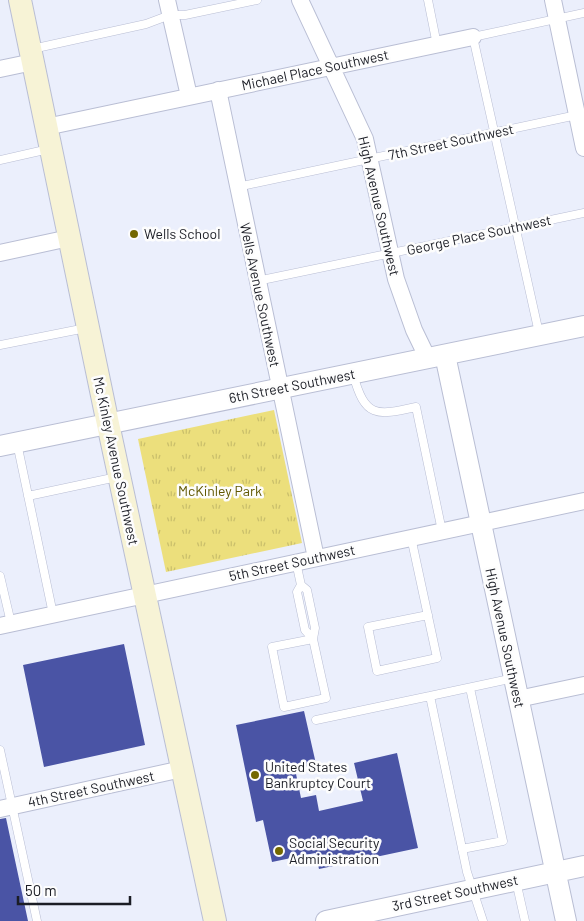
<svg xmlns="http://www.w3.org/2000/svg" width="584" height="921" viewBox="0 0 584 921" font-family="Barlow,sans-serif">
	<style>
		.park { fill: url(#park-tufts) }
		.building { fill: #4a54a5 }
		.lines { fill: none; stroke-linecap: round; stroke-linejoin: round }
		.service-casing { stroke: #b9bed4; stroke-width: 9 }
		.minor-casing { stroke: #b9bed4; stroke-width: 18 }
		.tertiary-casing { stroke: #b9bed4; stroke-width: 22 }
		.secondary-casing { stroke: #b9bed4; stroke-width: 24 }
		.service { stroke: #fff; stroke-width: 8 }
		.minor { stroke: #fff; stroke-width: 16 }
		.tertiary { stroke: #fff; stroke-width: 20 }
		.secondary { stroke: #f7f3d6; stroke-width: 22 }
		.poi-dot { fill: #746800; stroke: #fdfdfd; stroke-width: 2 }
		.labels { text-anchor: middle; stroke-width: 5; stroke-linejoin: round; paint-order: stroke }
		.street-label { font-size: 14px; fill: #1b1d25; stroke: #fdfdfd }
		.poi-label { font-size: 14px; fill: #1b1d25; stroke: #fdfdfd; text-anchor: start }
		.park-label { font-size: 14px; fill: #605700; stroke: #fdfdfd }
	</style>
	<defs>
		<pattern id="park-tufts" width="24" height="20" patternUnits="userSpaceOnUse" patternTransform="scale(1.25)"><rect width="24" height="20" fill="#ecdf7c"/><path d="M3 7l-1-3M5 7V3M7 7l1-3M15 17l-1-3M17 17v-4M19 17l1-3" fill="none" stroke="#cabf6b"/></pattern>
	</defs>
	<rect width="100%" height="100%" fill="#ebeffc"/>
	<!-- park -->
	<path class="park" d="M274,410l28,133 -136,29 -28,-133z"/>
	<!-- building -->
	<path class="building" d="M124,644l21,101 -101,22 -21,-102z
		M304,711l12,53 -21,5 6,29 15,-3 3,16 44,-10 -9,-38 43,-10 21,95 -99,21 -4,-16 -43,9 -9,-42 -7,2 -20,-97z
		M6,818l22,103h-28v-102z"/>
	<g class="lines">
		<defs>
			<path id="service" d="M428,0l9,45
				M32,49l114,-25 24,-9h15l72,-15
				M0,160l49,-11
				M237,187l340,-72
				M257,281l327,-68
				M539,333l-66,-296 111,-24
				M0,345l86,-17
				M353,374c12,44 23,42 63,33l26,124
				M17,443l36,171
				M28,496l89,-19
				M411,537l26,121 -60,13 -9,-44 60,-12
				M296,562l5,23 -4,7 8,38 8,9
				M0,576l11,47
				M301,585l6,5 8,38 -2,11 13,59 -42,9 -12,-60 41,-8
				M316,720l114,-24
				M0,750l37,171
				M462,849l41,-8 -33,-153
				M516,881l9,40
				M483,921l-16,-49 -37,-176 84,-18"/>
			<path id="minor" d="M167,0l22,96
				M300,0l65,139 31,140 18,51 14,29
				M553,0l31,148
				M0,69l33,-7
				M218,90l98,468
				M46,127l427,-90
				M0,253l69,-15
				M0,626l584,-125
				M518,699l66,-14
				M0,809l182,-40"/>
			<path id="tertiary" d="M445,355l121,566
				M0,446l584,-120
				M326,921l258,-55"/>
			<path id="secondary" d="M20,0l88,424 107,497"/>
		</defs>
		<!-- service casing -->
		<use href="#service" class="service-casing"/>
		<!-- minor casing -->
		<use href="#minor" class="minor-casing"/>
		<!-- tertiary casing -->
		<use href="#tertiary" class="tertiary-casing"/>
		<!-- secondary casing -->
		<use href="#secondary" class="secondary-casing"/>
		<!-- service -->
		<use href="#service" class="service"/>
		<!-- minor -->
		<use href="#minor" class="minor"/>
		<!-- tertiary -->
		<use href="#tertiary" class="tertiary"/>
		<!-- secondary -->
		<use href="#secondary" class="secondary"/>
	</g>
	<!-- markers -->
	<g class="poi-dot">
		<circle cx="134" cy="234" r="5"/>
		<circle cx="255" cy="775" r="5"/>
		<circle cx="279" cy="851" r="5"/>
	</g>
	<g class="labels">
		<!-- street labels -->
		<g class="street-label">
			<text transform="translate(315 70) rotate(-12)" y="5">Michael Place Southwest</text>
			<text transform="translate(451 142) rotate(-12)" y="5">7th Street Southwest</text>
			<text transform="translate(379 206) rotate(77)" y="5">High Avenue Southwest</text>
			<text transform="translate(479 235) rotate(-12)" y="5">George Place Southwest</text>
			<text transform="translate(260 295) rotate(78)" y="5">Wells Avenue Southwest</text>
			<text transform="translate(292 386) rotate(-11)" y="5">6th Street Southwest</text>
			<text transform="translate(116 461) rotate(78)" y="5">Mc Kinley Avenue Southwest</text>
			<text transform="translate(292 563) rotate(-12)" y="5">5th Street Southwest</text>
			<text transform="translate(505 638) rotate(78)" y="5">High Avenue Southwest</text>
			<text transform="translate(91 789) rotate(-12)" y="5">4th Street Southwest</text>
			<text transform="translate(455 893) rotate(-12)" y="5">3rd Street Southwest</text>
		</g>
		<!-- poi labels -->
		<g class="poi-label">
			<text x="144" y="239">Wells School</text>
			<text x="265" y="772">United States<tspan x="265" dy="16">Bankruptcy Court</tspan></text>
			<text x="289" y="848">Social Security<tspan x="289" dy="16">Administration</tspan></text>
		</g>
		<!-- park labels -->
		<g class="park-label">
			<text x="220" y="496">McKinley Park</text>
		</g>
	</g>
	<!-- scale -->
	<path d="M18 896v8h112v-8" fill="none" stroke="#1b1d25" stroke-width="2.5"/>
	<text x="25" y="896" font-size="15" fill="#1b1d25" stroke="#fdfdfd" stroke-width="4" paint-order="stroke">50 m</text>
</svg>
